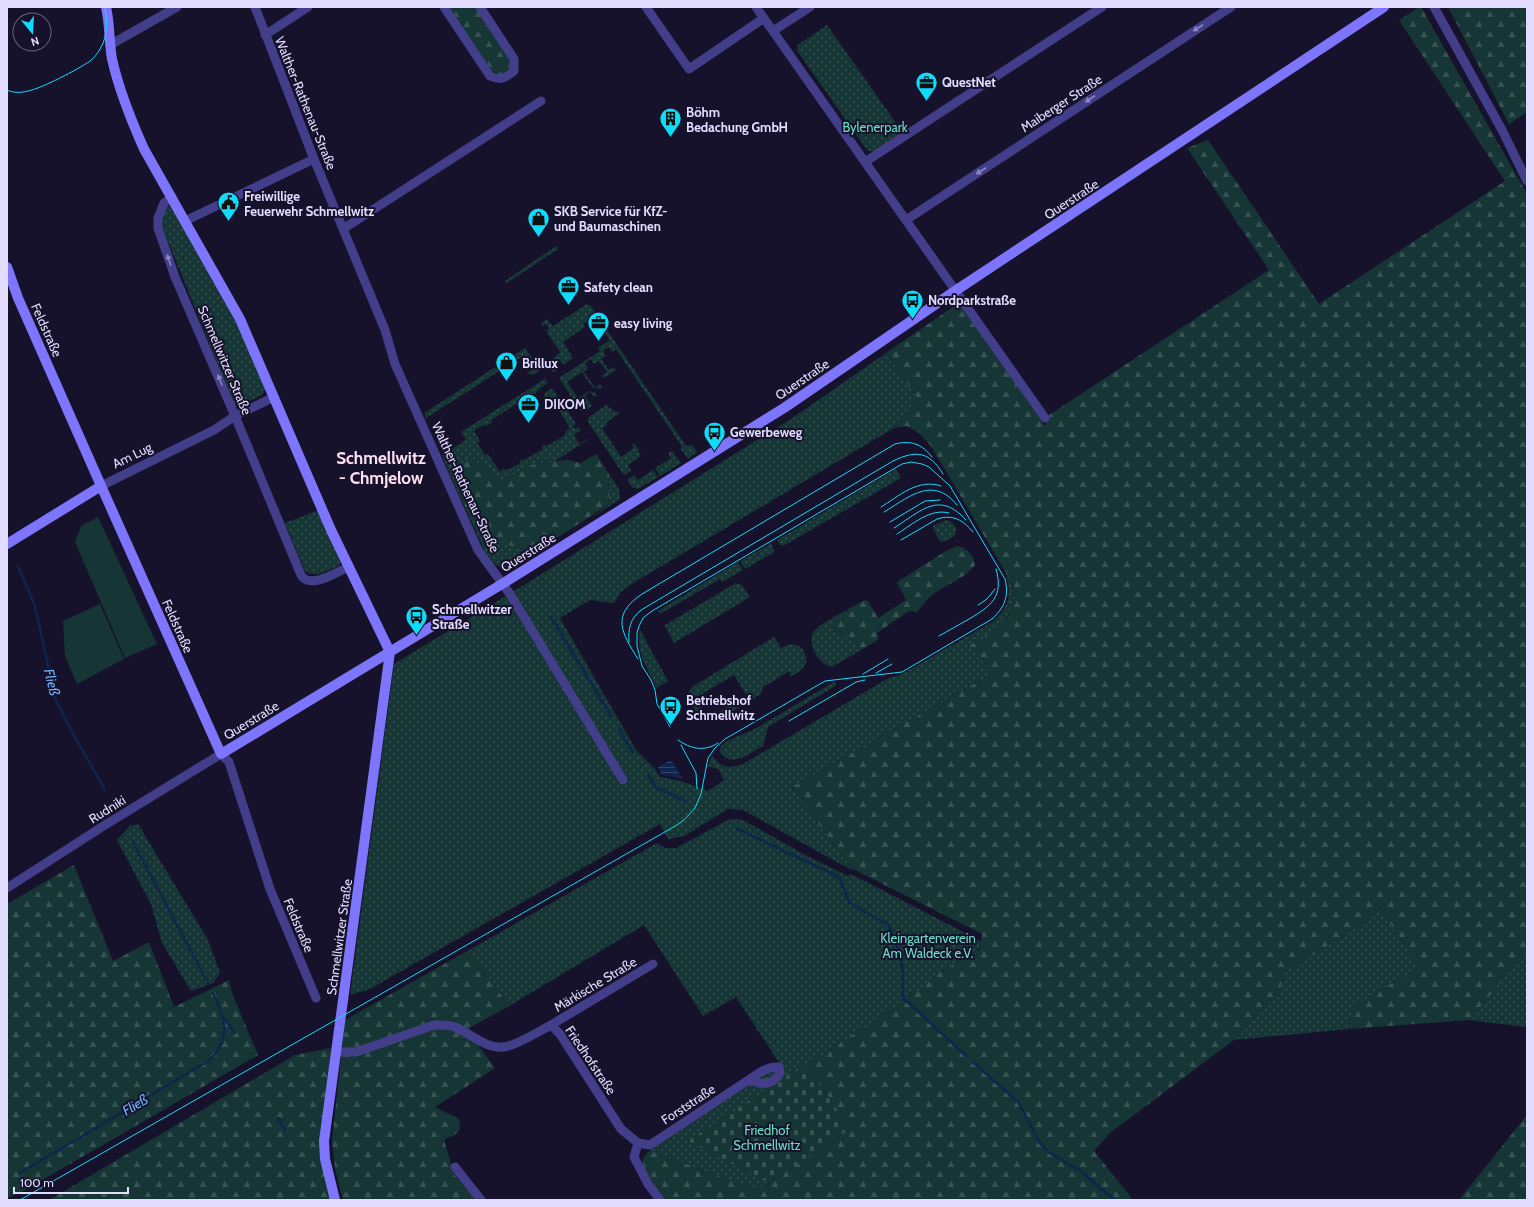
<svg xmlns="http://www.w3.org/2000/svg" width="1534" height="1207" viewBox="0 0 1534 1207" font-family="Cabin,sans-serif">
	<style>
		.green { fill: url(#green-dots) }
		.forest { fill: url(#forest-firs) }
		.cemetery { fill: url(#cemetery-stones) }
		.pitch { fill: #153635 }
		.water { fill: url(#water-rules) }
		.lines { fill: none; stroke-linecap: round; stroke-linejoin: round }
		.stream { stroke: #0e254e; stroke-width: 2.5 }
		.street { stroke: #433e8a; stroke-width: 9 }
		.secondary { stroke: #7d76fc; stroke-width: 10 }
		.tram { stroke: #0dddfa; stroke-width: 1 }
		.oneway { fill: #8b86be }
		.labels { text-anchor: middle; stroke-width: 4; stroke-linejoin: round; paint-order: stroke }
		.poi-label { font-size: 13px; font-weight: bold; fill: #e2ddfe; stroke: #17122c; text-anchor: start }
		.street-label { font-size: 13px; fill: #e2ddfe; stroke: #17122c }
		.park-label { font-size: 13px; fill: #69dfc4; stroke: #17122c }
		.water-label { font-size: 14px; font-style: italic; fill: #6eb7fc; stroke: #17122c }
		.district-label { font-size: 17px; font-weight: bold; fill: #fedff2; stroke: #17122c }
	</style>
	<defs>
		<pattern id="green-dots" width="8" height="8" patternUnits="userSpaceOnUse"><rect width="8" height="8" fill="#153635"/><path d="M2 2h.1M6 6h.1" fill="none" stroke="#375353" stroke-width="1.8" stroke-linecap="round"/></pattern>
		<pattern id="forest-firs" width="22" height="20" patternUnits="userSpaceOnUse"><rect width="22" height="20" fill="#153635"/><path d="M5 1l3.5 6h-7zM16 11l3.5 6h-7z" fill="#375353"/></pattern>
		<pattern id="cemetery-stones" width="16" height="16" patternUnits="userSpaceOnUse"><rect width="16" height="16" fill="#153635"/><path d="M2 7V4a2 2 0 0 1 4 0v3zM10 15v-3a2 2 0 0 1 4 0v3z" fill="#375353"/></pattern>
		<pattern id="water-rules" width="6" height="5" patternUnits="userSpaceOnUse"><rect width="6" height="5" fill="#0e254e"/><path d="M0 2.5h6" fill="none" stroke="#314469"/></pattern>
	</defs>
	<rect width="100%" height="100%" fill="#17122c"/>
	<!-- green -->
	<path class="green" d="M827,25l76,108 -30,19 -6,-2 -69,-98 -1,-4 1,-3z
		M171,205l66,117 29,66 -3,6 -22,12 -4,1 -3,-3 -71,-175 -2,-10 2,-10z
		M556,246l2,3 -51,34 -2,-2z
		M587,304l1,2 2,-1 96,141 6,-1 5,7 -9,7 -7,-10v-4l-65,-96 -4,3 -3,-5 -6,4 3,5 -5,3 8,11 5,-3 2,3 -12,8 -2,-2 5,-4 -8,-11 -5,3 -3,-5 -6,4 3,5 -4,4 11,16 5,-4 2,3 -1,2 -9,-2 -10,-15 -15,10 11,16 12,-7 5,2 2,3 -3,1 -4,-5 -5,3 7,11 -5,4 -6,1 -22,-33 41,-27 -2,-3 12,-8 -16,-23 -11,7 2,3 -22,15 10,16 -9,7 -4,-5 -8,5 4,6 -4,1 -3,-6 1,-4 10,-10 -14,-21 3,-2 -3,-5 -4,2 -1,-3 6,-4 6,7z
		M525,348l14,21 -1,3c-3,2 -7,4 -11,1l5,-3 -9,-14 -97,62 -2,-5z
		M886,353l31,45 -23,30 -266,158 -8,7 -6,10 -24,-3 -30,18 76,132 18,18 6,9 21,4 27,10 16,-11 -6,-11 -10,-3 4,-11c9,13 17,14 31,9l144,-85 15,-5 92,-53c13,-14 19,-25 12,-44l2,-1c8,13 8,24 1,38 -3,5 -6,11 -11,15 -8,7 -20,12 -30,17l25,27 -201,114 61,84 -110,-61 -15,-1 -44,27 -16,3 -8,-15 -290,165 -20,6 44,-331 130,-79 270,-168z
		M545,379l3,4 -9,6 -5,6 -1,-2 -43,28 3,1 -7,4 -3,-1 -9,6 6,10 -3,2 8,12 3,-1 12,18 4,-3 4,1 12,-7v-3l2,-1 2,1 19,-11 -1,-3 2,-1 3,1 17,-10 2,-5 4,-3 -20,-32 -5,3 -1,-4 1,-2 7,-5 24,36 -3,2 2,3 4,-2 2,3 -7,5 5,9 8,-5v1l-33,22 -18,1 -33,17 -43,-15 -2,28 -16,-38 24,-15 -5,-8z
		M606,405l8,6 5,1 1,1 -14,10 1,2 -5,3 19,29 13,-9 -2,-3 2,-2 5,7 -1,2 3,4 -13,9 3,5 -4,4h-4l-35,-52v-4z
		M672,451l9,12 -21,13 -5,-8 16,-10 -3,-5z
		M896,469l5,9 -118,68 -3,-1 -3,-5z
		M653,470l5,7 -20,12 -6,-2 -5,-7 7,-5 4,5z
		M609,474c5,8 14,16 10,26l-28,18 17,-13 2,-15z
		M465,507l17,12 26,26 27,7 -32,17 -11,-7 -8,-12z
		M319,510l22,51 -1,4c-13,5 -23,14 -35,6l-20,-48z
		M946,520c8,1 14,11 7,17 -3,2 -7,4 -9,5l-4,-1 -7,-13v-2z
		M772,543l2,9 -29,17 -5,-8z
		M738,562l5,8 -21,12 -2,-3 -60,35 -2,-3z
		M736,583l6,2 8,12 -76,46 -9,-17v-1z
		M834,617l-1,8 2,8 18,7 8,10 -29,17c-14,-3 -27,-25 -17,-37 5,-6 13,-9 19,-13z
		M640,630l28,51 -12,7c-7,-21 -21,-33 -16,-58z
		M774,637l7,11c5,-2 9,-5 15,-3 9,2 14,16 7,23 -3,4 -9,6 -13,9v-6l-27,16 -2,7 -42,25c-17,7 -19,-1 -27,-14l5,-4 4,2v4l2,5 8,4 36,-20 -13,-21 -44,26 -1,-9 3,-5z
		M834,682l2,1 -1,3 -67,41 -5,19c-14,8 -33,24 -44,4l4,-6 6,-4 24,-10z
		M730,819h11l68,38 39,19 3,-2 130,67 -2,8 -41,24 -16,15 -97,66 -137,87 81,42 -13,7 -102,-38h-6l132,-88 -44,-67 -33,19 -59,-91 -135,81 -40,-56 188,-107 8,5h11z
		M138,824l70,116 12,33 -7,10 -22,8 -29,-48 -11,-39 -34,-64 13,-14z
		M1380,908l40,60 -52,29 -18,21 -1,11 -115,11 46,-51 5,-17 82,-51z
		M1527,952v75l-58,-7 55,-66z"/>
	<!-- forest -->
	<path class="forest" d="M449,7h29l34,51 -1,10 -10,7 -9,-4z
		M1419,7h2l106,187v758l-58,68 -120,9c1,-7 1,-14 5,-20 6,-10 54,-34 66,-41l-40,-60 -11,12 -84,52 -5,17 -46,51 -124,93 -16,18 39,49h-468c-7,-9 -21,-26 -22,-37 -1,-5 2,-8 5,-11h6l102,38 13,-7 81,-54 -43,-64 115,-77 16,-15 42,-24 2,-15 -131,-66 -59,-81 201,-114 -25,-27c28,-16 50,-24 45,-61l-82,-139 -12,-13 -12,-7 -13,2 23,-30 -31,-45 74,-51 85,124 4,-11 220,-145 -82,-122 21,-8 111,164 186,-123 -106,-161z
		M1448,7h79v105l-18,12z
		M596,454l13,20 1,16 -2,15 -73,47 -27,-7 -21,-9 -5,-17 -17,-12 -7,-14 2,-28 11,-8 32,23 33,-17 31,-3 14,3z
		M957,546c10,2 16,8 18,19 -10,14 -29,19 -43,30 -6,5 -10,11 -15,17l-8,-1 -32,22 1,7 -17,10 -8,-10 -18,-7 -2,-8 1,-8 31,-17 3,1 10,17 28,-18 -9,-18 49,-31z
		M74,865l39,96 36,-19 25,65 55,-27 3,13 26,62 -233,135 -18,8v-294z
		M469,950l40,56 -38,21 -4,8 11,10 17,23 -60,39 24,12c4,15 -4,15 -15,21l10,34 22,26h-133l-8,-31 -3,-28 13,-121z
		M330,1048l2,7 -12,83 11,62h-282l246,-145z
		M1527,1115v85h-68z"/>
	<!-- cemetery -->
	<path class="cemetery" d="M805,1064l2,1 43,64 -81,54 -81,-42z"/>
	<!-- pitch -->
	<path class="pitch" d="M98,517l59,127 -32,14 -50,-116 6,-16z
		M100,604l24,55 -47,25 -12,-28 -2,-35z"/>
	<!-- water -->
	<path class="water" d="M671,760l11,18 -20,-3 -4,-8z"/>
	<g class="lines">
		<!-- stream -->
		<path class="stream" d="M18,566l17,40 20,92 10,21 40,71
			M551,617l60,99
			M619,729l14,24
			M648,775l8,12 29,14
			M736,828l103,49 11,26 38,22 10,23 5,23v27l63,58
			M133,842l75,141
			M224,1018l11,15
			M973,1062l45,40 22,41 11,11 30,17 19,17 16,12
			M278,1118l7,12
			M20,1173l190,-113c21,-23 16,-41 3,-67"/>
		<!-- street -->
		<path class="street" d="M255,7l59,152 71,171 10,34 83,186 32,44 113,186
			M444,7l46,69c11,5 15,2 24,-5v-12l-34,-52
			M646,7l43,62 75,-51
			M756,7l289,411
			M1434,7l68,123 25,51
			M773,31l37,-24
			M265,35l43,-28
			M110,45l67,-38
			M865,162l237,-155
			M172,197l-8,6 -6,15v10l17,49 60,139 66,159c8,15 36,-3 47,-8
			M906,220l325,-213
			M185,221l129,-62
			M343,229l198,-128
			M101,486l113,-56 21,-14 39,-19
			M7,888l98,-63 116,-71 8,8 41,127 46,109
			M551,1025l102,-61
			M338,1052h18l78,-27c7,0 14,-1 21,2 15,6 31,22 48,20 11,0 37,-16 48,-22l9,9 61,95 17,14
			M638,1143l12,2 100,-66c9,-6 18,-13 29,-12l1,5c-6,13 -18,14 -30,7
			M638,1143l-4,14 14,27 12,16
			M455,1167l26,33"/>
		<!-- secondary -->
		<path class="secondary" d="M106,7c4,17 3,35 6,52 7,31 19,61 32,90l96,170 91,211 59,122 -66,489 1,18 10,41
			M7,267l11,31 88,199 115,257 281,-170 282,-176 171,-117 429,-284
			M7,544l94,-58"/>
		<!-- tram -->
		<path class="tram" d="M7,90c6,3 14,3 21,1 12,-2 51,-22 62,-30 4,-3 7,-7 10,-12 8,-13 7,-27 5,-42
			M881,507c18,-11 37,-29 60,-21
			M884,512c25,-15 49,-37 73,-7
			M890,522l35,-21 15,-1
			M894,528c27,-17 45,-38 72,-8
			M897,534c16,-10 33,-26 52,-21
			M901,540l36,-21c16,-5 26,1 36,13
			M978,605l9,-6 8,-10
			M939,636c10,-6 20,-11 30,-17 22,-13 35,-22 27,-50
			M629,642c-1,-13 1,-23 12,-32l252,-149c23,-11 36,-10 50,13
			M638,659c-17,-27 -27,-44 4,-65l253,-150c16,-4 27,0 37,13
			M876,673l16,-9
			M863,674l25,-15
			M789,721l67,-39 9,-2
			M678,740c13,9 26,12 40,3
			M681,745l15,28 1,16
			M20,1200l657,-375 7,-5 11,-12 6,-14 7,-36 7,-10 10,-9 100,-58 77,-9 90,-53c13,-12 17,-23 13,-40l-55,-93 -21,-19 -7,-3 -11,-2 -9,2 -250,147 -9,7 -4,8 -2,7v13l5,20 9,14 4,10 2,14 13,23"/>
	</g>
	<!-- one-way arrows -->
	<defs><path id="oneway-solid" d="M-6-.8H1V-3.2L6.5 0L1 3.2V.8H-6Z"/></defs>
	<g class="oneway">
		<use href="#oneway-solid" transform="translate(1198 28) rotate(147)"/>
		<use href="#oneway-solid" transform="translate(1090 99) rotate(147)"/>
		<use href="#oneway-solid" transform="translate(981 171) rotate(147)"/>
		<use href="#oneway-solid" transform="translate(169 260) rotate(-109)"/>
		<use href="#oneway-solid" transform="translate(220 380) rotate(-113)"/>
	</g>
	<!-- icons -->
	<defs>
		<symbol id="office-pin" viewBox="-11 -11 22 30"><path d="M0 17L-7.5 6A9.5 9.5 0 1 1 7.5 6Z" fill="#0dddfa" stroke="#17122c"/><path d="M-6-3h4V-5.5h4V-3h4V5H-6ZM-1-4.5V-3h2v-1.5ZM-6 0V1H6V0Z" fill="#111"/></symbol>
		<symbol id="building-pin" viewBox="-11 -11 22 30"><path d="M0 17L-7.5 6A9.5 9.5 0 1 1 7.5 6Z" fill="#0dddfa" stroke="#17122c"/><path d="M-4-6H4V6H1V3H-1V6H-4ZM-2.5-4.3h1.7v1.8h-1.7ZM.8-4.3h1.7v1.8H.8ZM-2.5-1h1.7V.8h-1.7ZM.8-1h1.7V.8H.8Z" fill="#111"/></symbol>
		<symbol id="civic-pin" viewBox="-11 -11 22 30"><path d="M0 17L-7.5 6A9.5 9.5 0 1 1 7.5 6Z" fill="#0dddfa" stroke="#17122c"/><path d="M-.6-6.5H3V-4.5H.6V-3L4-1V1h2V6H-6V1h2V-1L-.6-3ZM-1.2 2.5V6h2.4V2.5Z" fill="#111"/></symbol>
		<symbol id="shop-pin" viewBox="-11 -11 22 30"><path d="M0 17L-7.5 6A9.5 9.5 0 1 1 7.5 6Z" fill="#0dddfa" stroke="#17122c"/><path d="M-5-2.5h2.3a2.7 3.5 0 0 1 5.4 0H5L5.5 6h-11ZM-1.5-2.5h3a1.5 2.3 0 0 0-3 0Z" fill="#111"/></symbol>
		<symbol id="bus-pin" viewBox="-11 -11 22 30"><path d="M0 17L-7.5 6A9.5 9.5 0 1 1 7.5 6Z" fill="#0dddfa" stroke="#17122c"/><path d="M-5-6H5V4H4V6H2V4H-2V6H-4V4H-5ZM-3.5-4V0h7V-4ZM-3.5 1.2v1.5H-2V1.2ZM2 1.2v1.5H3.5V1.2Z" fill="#111"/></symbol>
	</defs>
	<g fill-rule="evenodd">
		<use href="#office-pin" x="914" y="70" width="25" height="34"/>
		<use href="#building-pin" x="658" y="106" width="25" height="34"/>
		<use href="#civic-pin" x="216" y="190" width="25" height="34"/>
		<use href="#shop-pin" x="526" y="206" width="25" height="34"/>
		<use href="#office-pin" x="556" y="274" width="25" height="34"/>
		<use href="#bus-pin" x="900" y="288" width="25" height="34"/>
		<use href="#office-pin" x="586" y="310" width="25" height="34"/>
		<use href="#shop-pin" x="494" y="350" width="25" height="34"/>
		<use href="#office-pin" x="516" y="392" width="25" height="34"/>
		<use href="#bus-pin" x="702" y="420" width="25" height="34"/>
		<use href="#bus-pin" x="404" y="604" width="25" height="34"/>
		<use href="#bus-pin" x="658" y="694" width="25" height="34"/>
	</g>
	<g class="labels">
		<!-- poi labels -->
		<g class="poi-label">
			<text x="942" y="87">QuestNet</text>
			<text x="686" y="117">Böhm<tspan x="686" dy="15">Bedachung GmbH</tspan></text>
			<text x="244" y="201">Freiwillige<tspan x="244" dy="15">Feuerwehr Schmellwitz</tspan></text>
			<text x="554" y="216">SKB Service für KfZ-<tspan x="554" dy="15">und Baumaschinen</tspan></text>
			<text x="584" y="292">Safety clean</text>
			<text x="928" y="305">Nordparkstraße</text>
			<text x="614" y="328">easy living</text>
			<text x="522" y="368">Brillux</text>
			<text x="544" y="409">DIKOM</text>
			<text x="730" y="437">Gewerbeweg</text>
			<text x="432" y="614">Schmellwitzer<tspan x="432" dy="15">Straße</tspan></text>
			<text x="686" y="705">Betriebshof<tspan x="686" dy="15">Schmellwitz</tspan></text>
		</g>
		<!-- street labels -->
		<g class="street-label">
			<text transform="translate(306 103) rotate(68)" y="5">Walther-Rathenau-Straße</text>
			<text transform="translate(1061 103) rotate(-33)" y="5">Maiberger Straße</text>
			<text transform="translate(1071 199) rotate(-33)" y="5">Querstraße</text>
			<text transform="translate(47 330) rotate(66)" y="5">Feldstraße</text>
			<text transform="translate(225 360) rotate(67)" y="5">Schmellwitzer Straße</text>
			<text transform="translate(802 379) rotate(-34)" y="5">Querstraße</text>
			<text transform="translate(132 455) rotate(-26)" y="5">Am Lug</text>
			<text transform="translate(466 487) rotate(65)" y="5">Walther-Rathenau-Straße</text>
			<text transform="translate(528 552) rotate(-32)" y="5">Querstraße</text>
			<text transform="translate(178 626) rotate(66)" y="5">Feldstraße</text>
			<text transform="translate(251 720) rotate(-31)" y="5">Querstraße</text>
			<text transform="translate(107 809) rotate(-32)" y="5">Rudniki</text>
			<text transform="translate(299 925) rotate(67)" y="5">Feldstraße</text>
			<text transform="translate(339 937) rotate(-82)" y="5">Schmellwitzer Straße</text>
			<text transform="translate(595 984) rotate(-31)" y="5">Märkische Straße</text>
			<text transform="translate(591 1060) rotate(56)" y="5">Friedhofstraße</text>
			<text transform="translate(688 1104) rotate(-33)" y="5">Forststraße</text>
		</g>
		<!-- park labels -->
		<g class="park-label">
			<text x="875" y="132">Bylenerpark</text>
			<text x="928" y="943">Kleingartenverein<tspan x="928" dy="15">Am Waldeck e.V.</tspan></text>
			<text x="767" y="1135">Friedhof<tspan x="767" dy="15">Schmellwitz</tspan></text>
		</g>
		<!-- water labels -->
		<g class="water-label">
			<text transform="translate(52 682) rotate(76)" y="5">Fließ</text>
			<text transform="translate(135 1105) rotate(-31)" y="5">Fließ</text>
		</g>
		<!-- district labels -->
		<g class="district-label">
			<text x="381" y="464">Schmellwitz<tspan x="381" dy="20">- Chmjelow</tspan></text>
		</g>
	</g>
	<!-- border -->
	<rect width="1534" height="1207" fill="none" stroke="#e2ddfe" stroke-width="16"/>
	<!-- north arrow -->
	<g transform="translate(32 32) rotate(162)"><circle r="19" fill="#17122c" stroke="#686380"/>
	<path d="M0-3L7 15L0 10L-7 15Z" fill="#0dddfa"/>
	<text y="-6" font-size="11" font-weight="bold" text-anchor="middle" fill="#e2ddfe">N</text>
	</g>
	<!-- scale -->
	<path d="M14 1187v6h114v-6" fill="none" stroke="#e2ddfe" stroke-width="2"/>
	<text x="20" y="1187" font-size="12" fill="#e2ddfe" stroke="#17122c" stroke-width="3" paint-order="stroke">100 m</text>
</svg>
